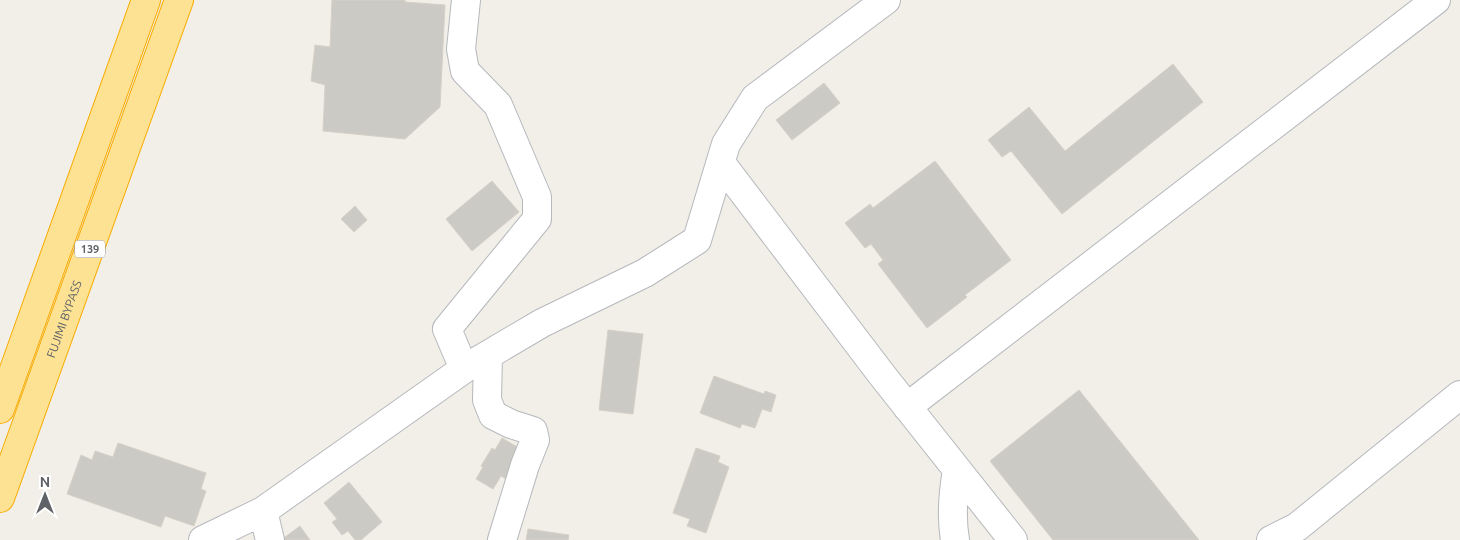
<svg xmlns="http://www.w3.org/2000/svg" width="1460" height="540" viewBox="0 0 1460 540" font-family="Ubuntu,sans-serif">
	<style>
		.building { fill: #cccac5; stroke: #d6d1c6 }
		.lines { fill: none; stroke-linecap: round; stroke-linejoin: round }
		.minor-casing { stroke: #b5b8bc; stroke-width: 30 }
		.highway-casing { stroke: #f9ab00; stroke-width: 30 }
		.minor { stroke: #fff; stroke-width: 28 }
		.highway { stroke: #fde293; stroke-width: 28 }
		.labels { text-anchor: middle; stroke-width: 4; stroke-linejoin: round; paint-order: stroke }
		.shield { fill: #fff; stroke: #8f9295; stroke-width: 1 }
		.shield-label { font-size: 11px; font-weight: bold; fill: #5f6368 }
		.street-label { font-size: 12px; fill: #5f6368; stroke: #fff }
	</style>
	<rect width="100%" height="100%" fill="#f1efe8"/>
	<!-- building -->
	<path class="building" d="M332,0h73v2l40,3 -5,102 -35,32 -82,-8 2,-46 -14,-4 4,-36 15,2z
		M1173,64l30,38 -141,112 -51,-63 -9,6 -14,-17 41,-33 36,44z
		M824,83l16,20 -48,37 -16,-20z
		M935,161l76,99 -46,35 2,2 -40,31 -49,-64 5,-4 -12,-16 -6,4 -20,-25 25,-19 3,4z
		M492,181l27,31 -47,39 -26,-32z
		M355,206l12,14 -13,12 -13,-13z
		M608,330l35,4 -10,80 -34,-4z
		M714,376l50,18 1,-3 11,4 -5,17 -9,-3 -7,19 -13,-4 -2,4 -40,-15z
		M1079,390l120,150h-146l-63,-79z
		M502,438l17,10 -7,11 5,2 -11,18 -5,-3 -8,13 -17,-10 7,-12 -2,-1 11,-18 3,2z
		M118,443l88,30 -5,16 5,2 -12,35 -29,-10 -4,11 -94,-33 14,-39 11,5 3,-9 18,6z
		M696,448l24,8 -2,6 11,5 -23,66 -19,-7 3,-7 -17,-6z
		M349,482l33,40 -21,18h-6l-7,-9 -6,4 -10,-13 5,-3 -13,-16z
		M300,526l10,14h-29z
		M528,529l41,6 -1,5h-42z"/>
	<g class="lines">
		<defs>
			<path id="minor" d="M721,163l161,212 131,165
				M488,355l-1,45 6,15 18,9 22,7 2,9 -10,25 -23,75
				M464,369l-17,-40 90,-110v-22l-39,-92 -33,-34 -4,-22 5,-49
				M907,407l529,-407
				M263,511l7,29
				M203,540l60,-29 201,-142 78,-46 103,-50 52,-33 29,-96 29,-46 131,-98
				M955,540c-4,-23 -2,-47 2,-70
				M1271,540l26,-13 163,-132"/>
			<g id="highway">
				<path d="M0,409l146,-409"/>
				<path id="s1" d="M0,498l179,-498"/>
			</g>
		</defs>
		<!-- minor casing -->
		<use href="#minor" class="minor-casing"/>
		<!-- highway casing -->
		<use href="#highway" class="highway-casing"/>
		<!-- minor -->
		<use href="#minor" class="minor"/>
		<!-- highway -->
		<use href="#highway" class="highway"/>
	</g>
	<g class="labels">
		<!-- shield labels -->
		<rect class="shield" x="75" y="240.5" width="30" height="17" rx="4"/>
		<g class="shield-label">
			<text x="90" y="253">139</text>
		</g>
		<!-- street labels -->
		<g class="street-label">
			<text dy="4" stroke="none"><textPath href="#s1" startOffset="190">FUJIMI BYPASS</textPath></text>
		</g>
	</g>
	<!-- north arrow -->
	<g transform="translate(45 495)" stroke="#ffffff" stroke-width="4" paint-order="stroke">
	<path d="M0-4L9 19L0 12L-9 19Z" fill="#5f6368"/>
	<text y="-8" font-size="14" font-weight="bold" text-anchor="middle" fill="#5f6368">N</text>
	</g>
</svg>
